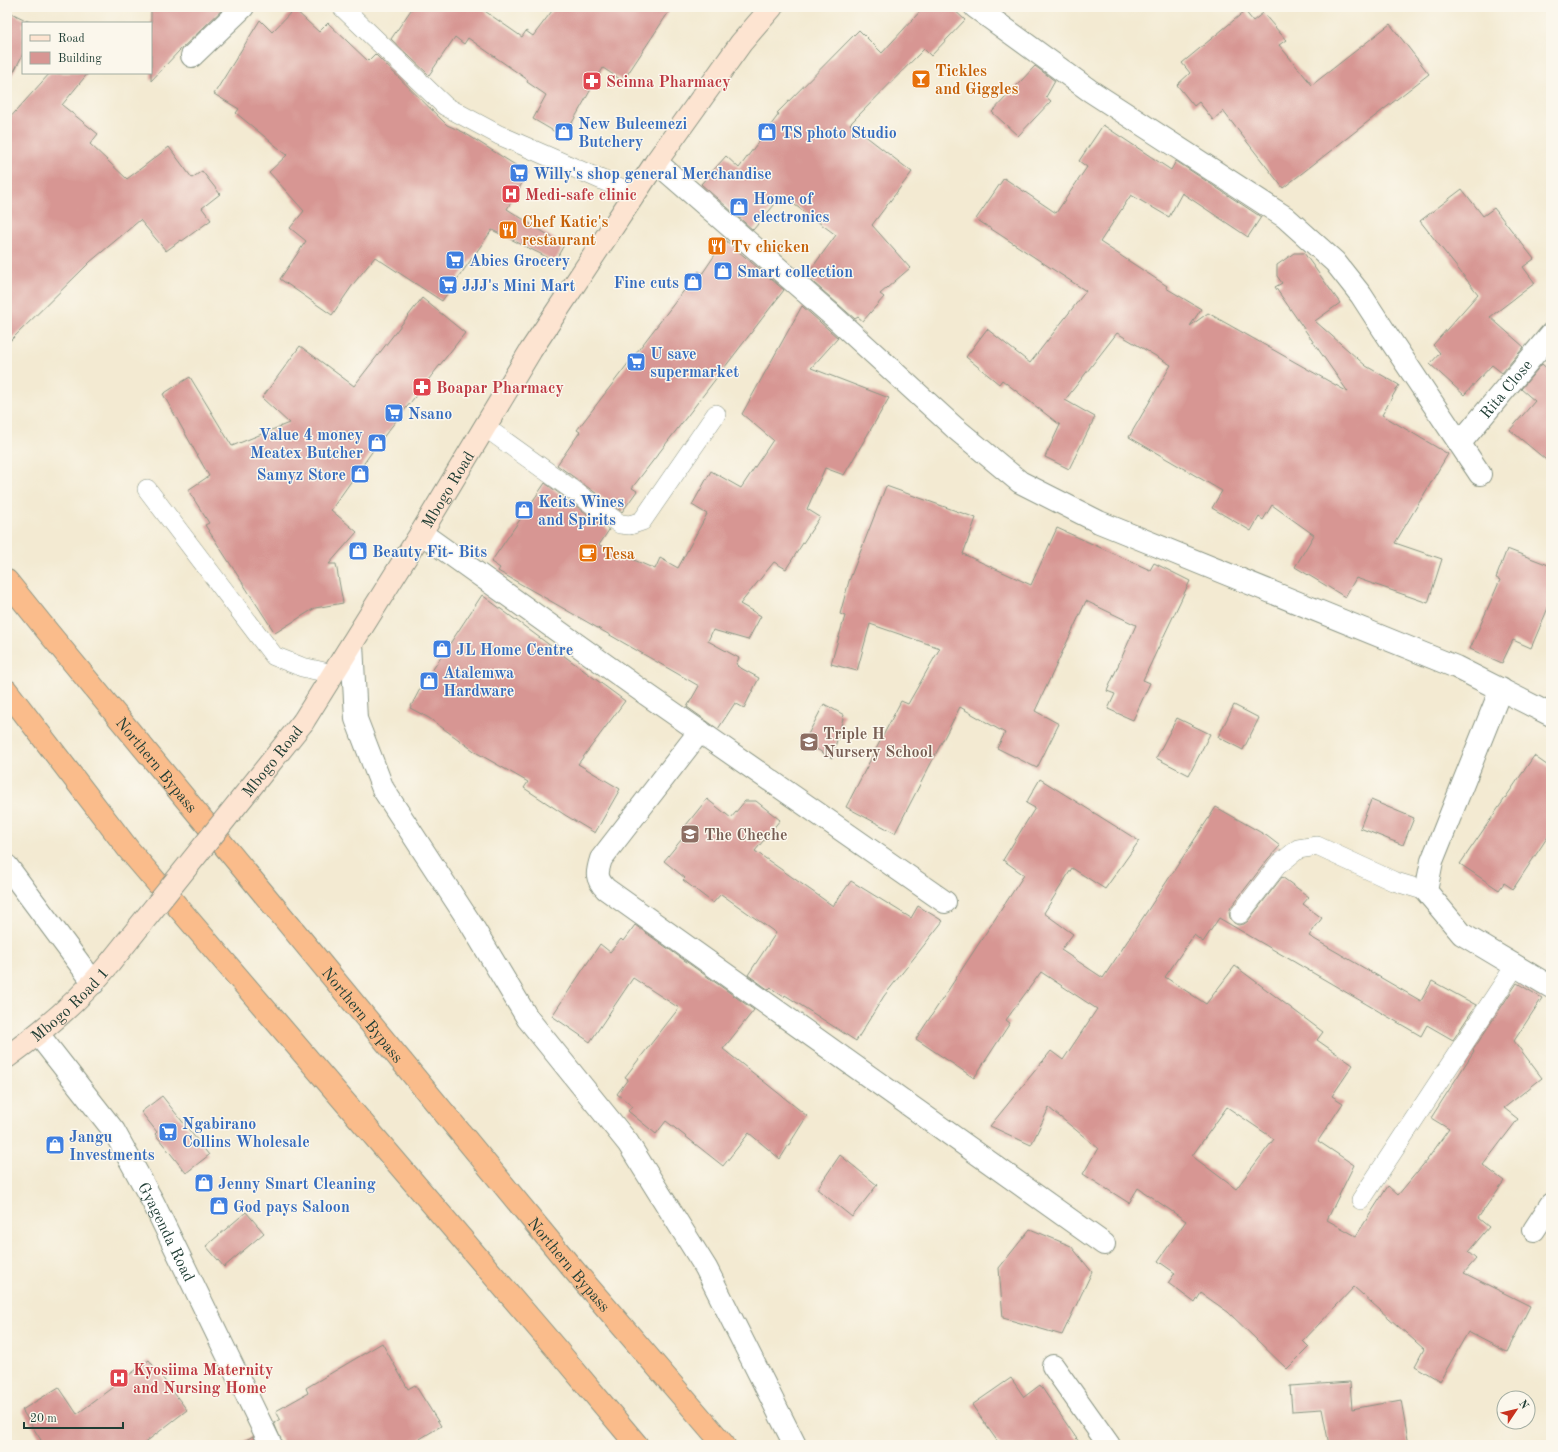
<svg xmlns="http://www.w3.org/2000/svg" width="1558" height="1452" viewBox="0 0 1558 1452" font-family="'Old Standard TT',serif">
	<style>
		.building { fill: #d79693; fill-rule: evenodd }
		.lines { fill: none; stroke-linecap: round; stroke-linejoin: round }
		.service-casing { stroke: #899483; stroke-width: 20 }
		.minor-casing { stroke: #899483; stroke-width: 24 }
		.secondary-casing { stroke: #899483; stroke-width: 24 }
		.motorway-casing { stroke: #899483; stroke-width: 24 }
		.service { stroke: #fff; stroke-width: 19 }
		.minor { stroke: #fff; stroke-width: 22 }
		.secondary { stroke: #fde4d1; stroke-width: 22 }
		.motorway { stroke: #fabc8b; stroke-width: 22 }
		.secondary-bridge-casing { stroke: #899483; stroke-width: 24; stroke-linecap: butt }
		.secondary-bridge { stroke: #fde4d1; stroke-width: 22 }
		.labels { text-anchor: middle; stroke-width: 3; stroke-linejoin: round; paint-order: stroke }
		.food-label { font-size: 16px; font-weight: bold; fill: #c56008; stroke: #fbf7ec; text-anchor: start }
		.health-label { font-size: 16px; font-weight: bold; fill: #be3a42; stroke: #fbf7ec; text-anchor: start }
		.shop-label { font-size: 16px; font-weight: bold; fill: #366cbe; stroke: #fbf7ec; text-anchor: start }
		.street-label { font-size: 16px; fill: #1f3d34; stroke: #fbf7ec }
		.education-label { font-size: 16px; font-weight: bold; fill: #785e54; stroke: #fbf7ec; text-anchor: start }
	</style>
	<rect width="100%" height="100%" fill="#fbf7ec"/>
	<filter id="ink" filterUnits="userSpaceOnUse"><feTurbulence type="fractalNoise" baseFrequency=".025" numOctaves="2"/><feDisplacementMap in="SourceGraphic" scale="8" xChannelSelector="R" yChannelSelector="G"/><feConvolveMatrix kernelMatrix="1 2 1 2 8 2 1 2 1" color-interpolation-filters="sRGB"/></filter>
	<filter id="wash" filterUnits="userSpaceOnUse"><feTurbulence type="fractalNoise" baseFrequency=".012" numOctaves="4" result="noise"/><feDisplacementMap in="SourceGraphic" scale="16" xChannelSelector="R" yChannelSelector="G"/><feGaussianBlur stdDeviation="0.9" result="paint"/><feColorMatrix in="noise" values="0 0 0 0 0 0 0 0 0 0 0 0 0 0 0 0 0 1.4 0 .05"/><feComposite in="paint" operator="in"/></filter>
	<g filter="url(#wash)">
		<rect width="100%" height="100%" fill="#f3ead2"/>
		<g id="blocks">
			<!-- building -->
			<path class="building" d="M151,7h74l-46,44 -28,30z
				M413,7h66l43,30 4,-6 7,5 22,-29h117l-49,74 -20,-13 -39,69 -31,-18 13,-24 -19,-13 1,-2 -60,-42 -4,6 -9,-7 -26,38 -38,-36z
				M924,7h27l14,13 -34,36 -7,-7 -74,75 62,48 -40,53 38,43 -30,26 4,3 -21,24 -5,-4 -3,2 -49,-43 30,-41 -48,-35 -1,3 -7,-5 -27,32 -52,-46 25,-28 13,12 40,-54 -2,-1 82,-83 23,23z
				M294,9l25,23 9,-9 40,38 7,-7 72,71 16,7 65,41 -21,36 57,36 -9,16 -63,-31 -50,71 -67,-44 -21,26 -22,32 -52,-36 26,-38 -16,-13 14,-17 -35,-39 18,-17 -51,-42 3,-4 -25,-15 46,-74 12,12z
				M7,11l25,12h-9v31l-16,31z
				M1245,11l8,10 10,-8 23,27 -7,5 33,40 78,-61 39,50 -146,114 -60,-77 -10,9 -14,-18 -5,4 -17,-21 13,-12 -8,-10z
				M1035,66l20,15 -9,16 5,4 -33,35 -26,-24z
				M50,73h38l-26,32 36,29 -8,10 37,35 42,-32 23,31 10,-7 18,23 -18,14 9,12 -29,21 -1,-1 -15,11 -26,-31 -50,42 -83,82v-223z
				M1103,125l68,45 5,-9 85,56 -13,20 -66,-44 -13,24 -38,-22 -31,47 67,44 -1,2 35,21 -11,17 18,-13 140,79 -73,-105 7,-4 -5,-7v-11l17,-12h10l36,50 -25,18 51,45 33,19 -17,30 66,39 -53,89 47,16 -14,44 -72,-25 -11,19 -50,-30 19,-32 -42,-30 -9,15 -4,-3 -8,14 -39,-23 10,-17 -93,-54 42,-72 -54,-32 -52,67 30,17 -26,52 -24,-12 15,-32 -58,-45 -3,4 -33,-27 21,-28 43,34 56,-72 -110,-72 28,-41 52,35 31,-46 -8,-6z
				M1462,189l21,27 11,-8 40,51 -11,8 12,16 -45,34 34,30 -22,26 -10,-8 -28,30 -34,-31 10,-11 -7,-8 45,-51 -58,-73z
				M725,240l59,50 -152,198 5,3 -15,21 -65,-47 23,-33 -3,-2 122,-159 3,3z
				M422,298l43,35 -91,116 -43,61 26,22 -28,32h7l7,39 -28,5 -40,25 -70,-108 4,-2 -21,-33 21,-14 -46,-82 27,-17 42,69 57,-23 -27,-25 38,-52 54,40z
				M802,306l36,32 -27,30 78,30 -45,77 -19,-7 -18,41 13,8 -34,52 -12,-7 -34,42 21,12 -13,24 -35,-10 -5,11 31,17 -3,6 2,1 -1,1 22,12 -15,30 -9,-5 -17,26 -31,-22 12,-21 -201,-115 2,-3 -9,-6 54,-79 64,47 -10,15 56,24 5,-11 18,10 29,-54 -15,-9 19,-34 30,17 32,-48 -31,-26z
				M1542,364l9,8v92l-41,-34 25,-29 -14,-12z
				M886,486l90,32 -13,36 68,31 26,-57 93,42 4,-7 36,18 -47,99 7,3 -17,37 -25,-11 7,-15 -8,-3 29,-66 -50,-24 -51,110 24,13 -22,44 -40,-20 8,-15 -45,-26 -65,126 -49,-26 55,-106 7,3 32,-56 -70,-24 -13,47 -26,-7 14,-48 -5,-2 9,-33z
				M1507,549l44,17v35l-20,47 -18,-8 -11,23 -32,-14 30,-69 -4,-2z
				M482,595l143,106 -47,63 42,25 -25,44 -30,-18 -41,-27 4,-6 -51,-29 -48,-35 -19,-10 10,-19z
				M824,704l20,11 -12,43 -28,-16z
				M1234,705l25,13 -16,32 -25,-13z
				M1177,718l33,16 -21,41 -33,-17z
				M1534,756l17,12v64l-38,57 -9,-6 -5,7 -39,-26z
				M1040,779l99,62 -34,48 -33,-21 -28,45 29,21 -12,16 42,28 113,-171 51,29 13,10 -12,13 -37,48 -2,5 1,6 4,5 4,2 6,-1 4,-3 34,-44 27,20 -6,7 19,14 -13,18 112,65 11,-20 44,24 -23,35 -26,-15 -6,11 -202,-118 -16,24 -9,-7 -29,42 41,27 29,-38 88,66 -6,8 36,25 -21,31 11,7 -25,38 36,24 -27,55 29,16 32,-50 10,9 29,-35 22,-31 -18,-11 43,-67 -1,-1 44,-67 25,15 -28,43 28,37 -38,30 14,11 -35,46 21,16 -26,37 11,9 -21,25 8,7 -12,14 66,33 -23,46 -39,-20 -28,49 -25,-15 9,-17 -70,-62 -51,54 6,6 -22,22 -59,-57 -27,-19 -6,10 -27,-20 7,-10 -17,-12 28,-40 -48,-33 -9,15 -46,-29 15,-26 -49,-40 -18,37 -41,-19 61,-75 12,9 34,-51 -56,-37 -35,48 4,3 -36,55 -58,-39 108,-164 -21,-15 32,-52 -9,-5zM1227,1107l47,32 -38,50 -44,-33z
				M707,799l24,19 14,-17h11l24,19 -25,31 78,55 18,-25 60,37 7,-12 25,15 -59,75 -28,45 -71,-46 -1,2 -13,-9 -2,2 -21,-15 28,-42 -55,-39 -8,9 -30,-23 2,-2 -21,-17 22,-27 -4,-4z
				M1371,800l43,18 -11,27 -43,-17z
				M635,925l119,85 -31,39 84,67 -27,43 -31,-26 -26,33 -57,-45 -10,13 -28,-23 4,-5 -15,-12 11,-15 -3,-2 54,-69 -46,-30 -43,64 -38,-26 48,-72 10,8 11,-13 2,2z
				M162,1096l47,59 -23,18 -31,-39 2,-2 -16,-20z
				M840,1155l37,30 -25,32 -35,-28z
				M246,1212l18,21 -40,34 -18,-21z
				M1030,1229l41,17 21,26 -30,63 -59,-17 -4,-50z
				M382,1343l26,46 7,-4 26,41 -31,19h-127l-9,-22 6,-4 -4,-8 32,-18 -2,-5z
				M149,1360l38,50 -45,35h-98l-22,-35 37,-23 18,27z
				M1011,1378l13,19 16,-12 41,60h-81l-28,-40z
				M1350,1382l2,27 49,-9 8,45h-80l-7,-36 -30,2 -2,-25z
				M253,1436l4,9h-20z"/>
		</g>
	</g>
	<g filter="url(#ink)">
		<use href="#blocks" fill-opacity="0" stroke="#899483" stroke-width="1"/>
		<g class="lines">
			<defs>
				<path id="service" d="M342,7l103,99 54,29 135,59
					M485,427l135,97 10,1 12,-4 74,-107
					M147,489l127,167 28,11 31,7
					M1240,914l37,-48 21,-17 19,-3 76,35 33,10
					M1361,1200l154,-234"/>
				<g id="minor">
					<path d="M975,7l114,83 196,127 50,45 26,33 22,34 97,145"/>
					<path d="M192,56l51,-49"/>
					<path d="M656,162l177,154 122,112 65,54 79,40 357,145 95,48"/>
					<path id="s1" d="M1460,443l91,-109"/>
					<path d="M421,533l225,161 299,208"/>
					<path d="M352,644l4,75 27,70 88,135 57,95 100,124 78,125 89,177"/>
					<path d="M1501,689l-69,172 -6,30 36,43 89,53"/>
					<path d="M700,731l-99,128c-4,13 -6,19 5,30l498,355"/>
					<path d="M7,866l87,117"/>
					<path id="s2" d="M38,1034l76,97 39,71 118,243"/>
					<path d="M1534,1230l17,-26"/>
					<path d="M1053,1366l56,79"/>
				</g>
				<g id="secondary">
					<path id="s3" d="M303,722l118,-189 110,-183 125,-188 85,-119 31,-36"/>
					<path id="s4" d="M7,1057c39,-28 73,-57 103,-94"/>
				</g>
				<g id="motorway">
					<path id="s5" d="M7,581l41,51 519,630 157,183"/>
					<path d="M7,691l122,159 429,501 79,94"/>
				</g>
			</defs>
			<!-- service casing -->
			<use href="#service" class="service-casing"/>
			<!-- minor casing -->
			<use href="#minor" class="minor-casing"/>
			<!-- secondary casing -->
			<use href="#secondary" class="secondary-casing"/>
			<!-- motorway casing -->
			<use href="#motorway" class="motorway-casing"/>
			<!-- service -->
			<use href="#service" class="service"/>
			<!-- minor -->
			<use href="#minor" class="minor"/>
			<!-- secondary -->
			<use href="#secondary" class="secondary"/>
			<!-- motorway -->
			<use href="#motorway" class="motorway"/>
			<defs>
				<g id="secondary-bridge">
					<path id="s6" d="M110,963l193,-241"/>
				</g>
			</defs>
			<!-- secondary-bridge casing -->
			<use href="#secondary-bridge" class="secondary-bridge-casing"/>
			<!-- secondary-bridge -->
			<use href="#secondary-bridge" class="secondary-bridge"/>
		</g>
	</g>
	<!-- icons -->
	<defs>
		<symbol id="bar-square" viewBox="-11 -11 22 22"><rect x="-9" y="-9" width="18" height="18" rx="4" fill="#e8710a" stroke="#fbf7ec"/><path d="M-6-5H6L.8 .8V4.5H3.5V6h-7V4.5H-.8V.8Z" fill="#fff"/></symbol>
		<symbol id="pharmacy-square" viewBox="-11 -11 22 22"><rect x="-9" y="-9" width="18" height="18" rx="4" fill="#e0444e" stroke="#fbf7ec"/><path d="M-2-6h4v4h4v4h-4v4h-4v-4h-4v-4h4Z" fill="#fff"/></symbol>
		<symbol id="shop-square" viewBox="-11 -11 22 22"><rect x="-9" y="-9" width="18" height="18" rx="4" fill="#3f7fe0" stroke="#fbf7ec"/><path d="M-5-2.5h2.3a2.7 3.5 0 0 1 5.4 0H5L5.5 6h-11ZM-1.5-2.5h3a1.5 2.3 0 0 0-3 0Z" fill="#fff"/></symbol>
		<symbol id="supermarket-square" viewBox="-11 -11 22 22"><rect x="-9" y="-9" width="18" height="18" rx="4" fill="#3f7fe0" stroke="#fbf7ec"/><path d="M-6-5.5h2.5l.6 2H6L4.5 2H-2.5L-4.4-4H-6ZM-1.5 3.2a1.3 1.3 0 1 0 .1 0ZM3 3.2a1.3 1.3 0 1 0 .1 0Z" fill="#fff"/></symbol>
		<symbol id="hospital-square" viewBox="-11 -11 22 22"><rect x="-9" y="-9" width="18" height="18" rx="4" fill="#e0444e" stroke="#fbf7ec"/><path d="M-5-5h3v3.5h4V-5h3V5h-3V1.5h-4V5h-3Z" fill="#fff"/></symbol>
		<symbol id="restaurant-square" viewBox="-11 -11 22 22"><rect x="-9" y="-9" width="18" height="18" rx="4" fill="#e8710a" stroke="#fbf7ec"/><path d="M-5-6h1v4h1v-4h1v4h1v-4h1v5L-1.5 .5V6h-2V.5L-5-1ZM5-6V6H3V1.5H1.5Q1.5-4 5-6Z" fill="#fff"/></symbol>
		<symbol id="cafe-square" viewBox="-11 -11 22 22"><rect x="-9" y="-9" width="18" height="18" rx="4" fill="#e8710a" stroke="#fbf7ec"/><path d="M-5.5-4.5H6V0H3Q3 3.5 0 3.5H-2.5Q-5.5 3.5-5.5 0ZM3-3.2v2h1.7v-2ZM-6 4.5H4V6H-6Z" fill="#fff"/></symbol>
		<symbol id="school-square" viewBox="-11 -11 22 22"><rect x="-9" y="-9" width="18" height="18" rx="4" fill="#8d6e63" stroke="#fbf7ec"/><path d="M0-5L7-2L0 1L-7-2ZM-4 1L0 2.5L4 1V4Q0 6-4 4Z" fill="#fff"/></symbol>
	</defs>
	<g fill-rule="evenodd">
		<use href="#bar-square" x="910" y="68" width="22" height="22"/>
		<use href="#pharmacy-square" x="581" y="70" width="22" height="22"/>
		<use href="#shop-square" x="553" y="121" width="22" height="22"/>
		<use href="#shop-square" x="756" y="121" width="22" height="22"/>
		<use href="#supermarket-square" x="508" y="162" width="22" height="22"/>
		<use href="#hospital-square" x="500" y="183" width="22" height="22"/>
		<use href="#shop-square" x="728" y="196" width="22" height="22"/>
		<use href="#restaurant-square" x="497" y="219" width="22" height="22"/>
		<use href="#restaurant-square" x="706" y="235" width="22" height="22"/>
		<use href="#supermarket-square" x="444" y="249" width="22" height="22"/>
		<use href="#shop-square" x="712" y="260" width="22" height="22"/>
		<use href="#shop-square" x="682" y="271" width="22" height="22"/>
		<use href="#supermarket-square" x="437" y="274" width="22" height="22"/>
		<use href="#supermarket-square" x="625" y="351" width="22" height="22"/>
		<use href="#pharmacy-square" x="411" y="376" width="22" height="22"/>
		<use href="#supermarket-square" x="383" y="402" width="22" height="22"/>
		<use href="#shop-square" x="366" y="432" width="22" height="22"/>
		<use href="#shop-square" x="349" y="463" width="22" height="22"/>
		<use href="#shop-square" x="513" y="499" width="22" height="22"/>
		<use href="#shop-square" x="347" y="540" width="22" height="22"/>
		<use href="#cafe-square" x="577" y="542" width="22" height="22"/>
		<use href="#shop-square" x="431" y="638" width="22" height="22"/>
		<use href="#shop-square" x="418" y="670" width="22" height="22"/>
		<use href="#school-square" x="798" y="731" width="22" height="22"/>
		<use href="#school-square" x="679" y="823" width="22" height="22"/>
		<use href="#supermarket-square" x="157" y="1121" width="22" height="22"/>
		<use href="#shop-square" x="44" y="1134" width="22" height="22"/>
		<use href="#shop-square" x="193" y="1172" width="22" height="22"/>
		<use href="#shop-square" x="208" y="1195" width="22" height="22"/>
		<use href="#hospital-square" x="108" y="1367" width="22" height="22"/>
	</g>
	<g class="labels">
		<!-- food labels -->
		<g class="food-label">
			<text x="935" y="76">Tickles<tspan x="935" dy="18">and Giggles</tspan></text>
			<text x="522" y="227">Chef Katic's<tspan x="522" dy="18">restaurant</tspan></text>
			<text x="731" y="252">Tv chicken</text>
			<text x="602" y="559">Tesa</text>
		</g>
		<!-- health labels -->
		<g class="health-label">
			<text x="606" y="87">Seinna Pharmacy</text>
			<text x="525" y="200">Medi-safe clinic</text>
			<text x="436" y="393">Boapar Pharmacy</text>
			<text x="133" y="1375">Kyosiima Maternity<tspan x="133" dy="18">and Nursing Home</tspan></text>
		</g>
		<!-- shop labels -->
		<g class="shop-label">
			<text x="578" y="129">New Buleemezi<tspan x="578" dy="18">Butchery</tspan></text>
			<text x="781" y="138">TS photo Studio</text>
			<text x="533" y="179">Willy's shop general Merchandise</text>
			<text x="753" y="204">Home of<tspan x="753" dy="18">electronics</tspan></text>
			<text x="469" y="266">Abies Grocery</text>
			<text x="737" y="277">Smart collection</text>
			<text x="679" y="288" text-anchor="end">Fine cuts</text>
			<text x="462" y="291">JJJ's Mini Mart</text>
			<text x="650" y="359">U save<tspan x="650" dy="18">supermarket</tspan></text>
			<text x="408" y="419">Nsano</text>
			<text x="363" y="440" text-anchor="end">Value 4 money<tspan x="363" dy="18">Meatex Butcher</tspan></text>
			<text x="346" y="480" text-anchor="end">Samyz Store</text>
			<text x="538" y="507">Keits Wines<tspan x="538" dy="18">and Spirits</tspan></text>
			<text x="372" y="557">Beauty Fit- Bits</text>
			<text x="456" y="655">JL Home Centre</text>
			<text x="443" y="678">Atalemwa<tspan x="443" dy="18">Hardware</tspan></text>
			<text x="182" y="1129">Ngabirano<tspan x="182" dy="18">Collins Wholesale</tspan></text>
			<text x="69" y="1142">Jangu<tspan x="69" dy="18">Investments</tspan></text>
			<text x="218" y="1189">Jenny Smart Cleaning</text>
			<text x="233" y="1212">God pays Saloon</text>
		</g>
		<!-- street labels -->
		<g class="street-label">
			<text dy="6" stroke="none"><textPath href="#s1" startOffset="71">Rita Close</textPath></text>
			<text dy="6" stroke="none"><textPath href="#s3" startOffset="274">Mbogo Road</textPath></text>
			<text dy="6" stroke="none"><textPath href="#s6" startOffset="259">Mbogo Road</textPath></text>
			<text dy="6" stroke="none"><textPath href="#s5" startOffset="237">Northern Bypass</textPath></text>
			<text dy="6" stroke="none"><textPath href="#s4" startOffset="82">Mbogo Road 1</textPath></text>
			<text dy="6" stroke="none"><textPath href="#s5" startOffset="561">Northern Bypass</textPath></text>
			<text dy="6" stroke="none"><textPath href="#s2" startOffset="237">Gyagenda Road</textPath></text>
			<text dy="6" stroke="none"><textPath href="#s5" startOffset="885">Northern Bypass</textPath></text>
		</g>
		<!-- education labels -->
		<g class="education-label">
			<text x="823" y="739">Triple H<tspan x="823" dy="18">Nursery School</tspan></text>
			<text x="704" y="840">The Cheche</text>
		</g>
	</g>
	<!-- margin -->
	<rect width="1558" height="1452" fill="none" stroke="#fbf7ec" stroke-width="24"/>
	<!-- legend -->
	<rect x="22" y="22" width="130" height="52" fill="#fbf7ec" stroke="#a3ada2"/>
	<rect x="30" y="35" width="20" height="6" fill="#fde4d1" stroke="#a3ada2"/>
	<text x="58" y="42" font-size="12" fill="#1f3d34">Road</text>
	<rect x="30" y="52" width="20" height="12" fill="#d79693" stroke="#a3ada2"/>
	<text x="58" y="62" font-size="12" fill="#1f3d34">Building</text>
	<!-- north arrow -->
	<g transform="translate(1516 1410) rotate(55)"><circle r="19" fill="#fbf7ec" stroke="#a3ada2"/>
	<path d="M0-3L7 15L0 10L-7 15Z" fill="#c8321e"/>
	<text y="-6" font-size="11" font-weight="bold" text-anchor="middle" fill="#1f3d34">N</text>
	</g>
	<!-- scale -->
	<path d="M24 1422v6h99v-6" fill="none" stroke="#1f3d34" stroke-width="2"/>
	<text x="30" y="1422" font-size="12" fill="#1f3d34" stroke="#fbf7ec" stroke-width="3" paint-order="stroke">20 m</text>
</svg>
